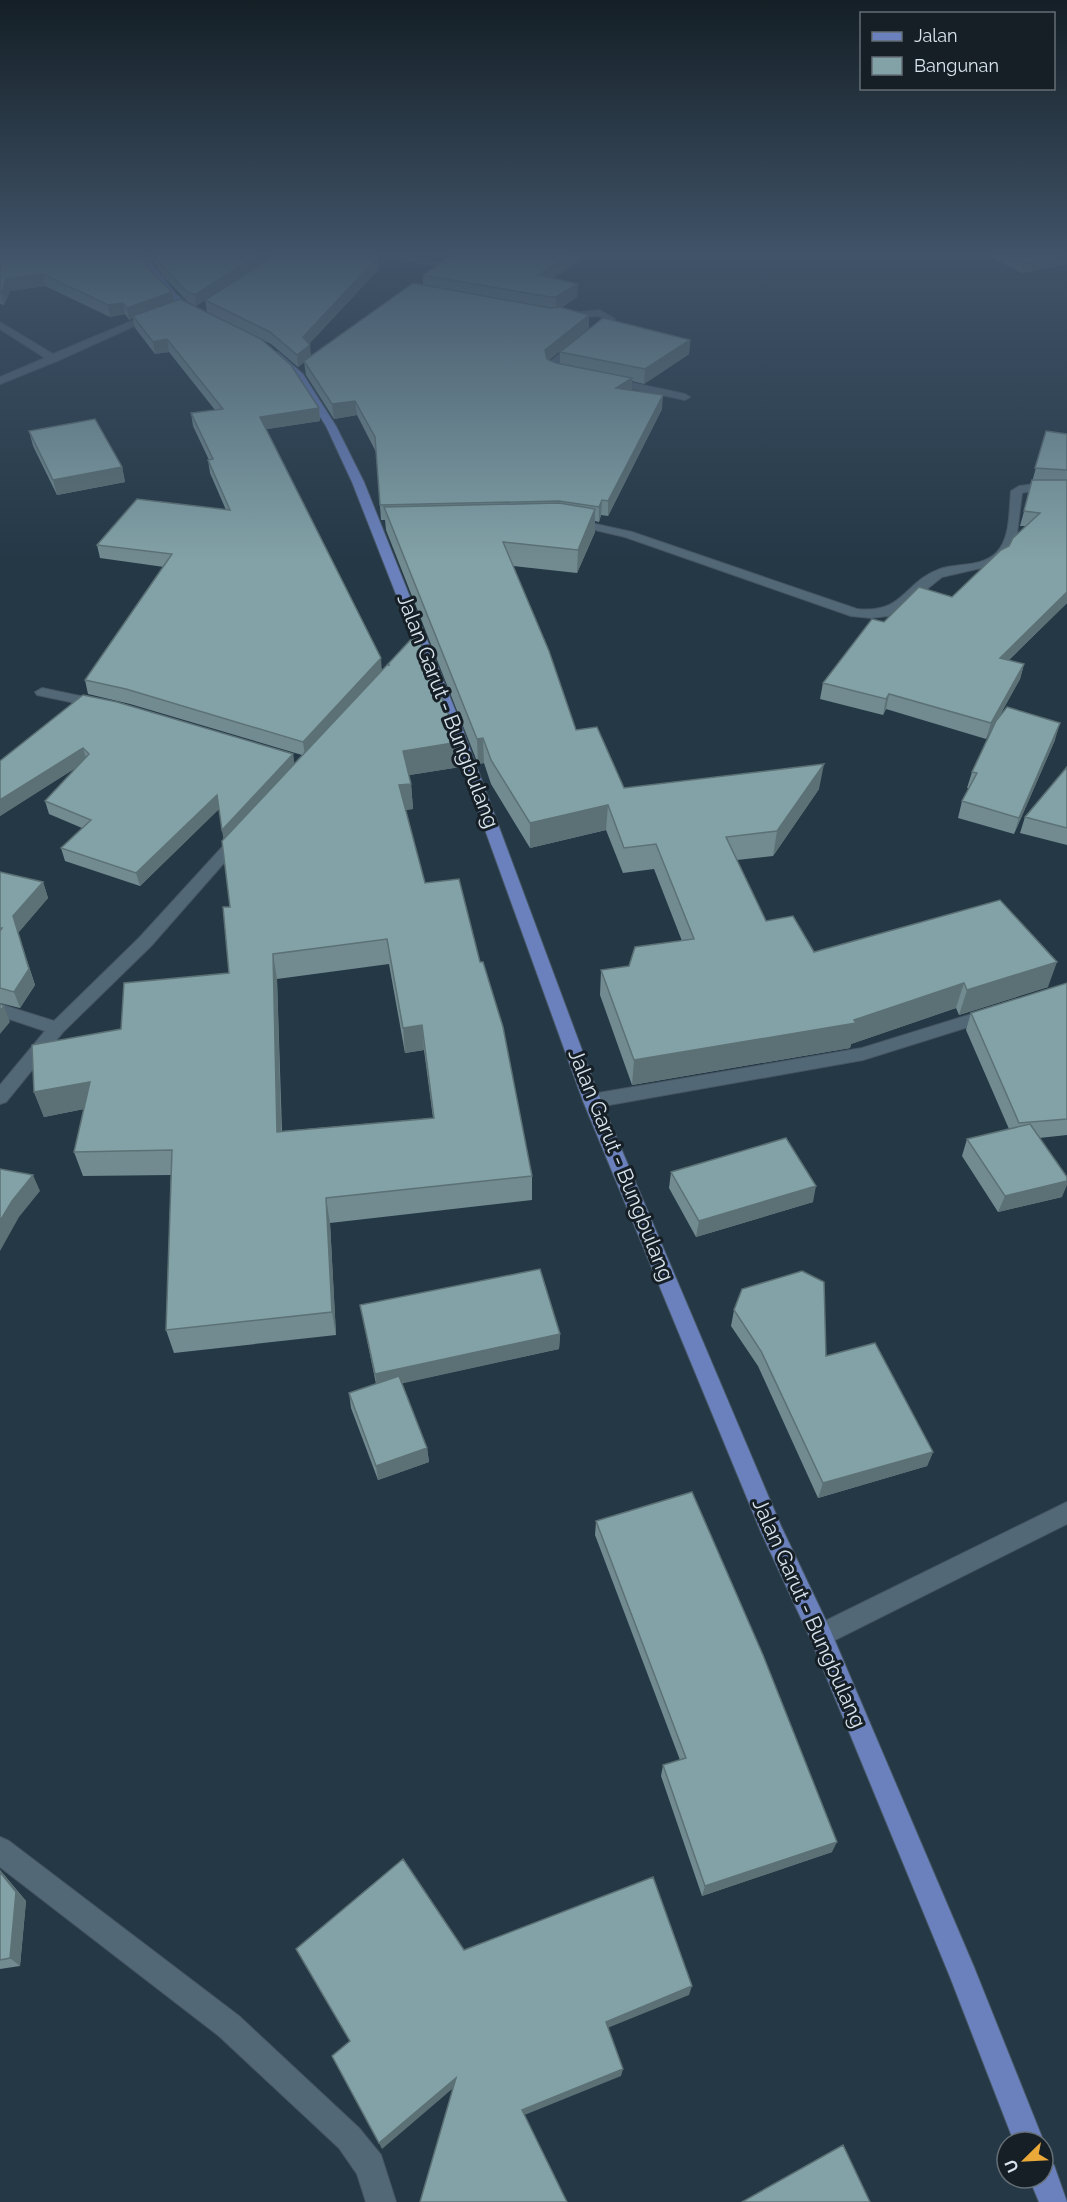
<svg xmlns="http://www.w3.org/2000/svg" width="1067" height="2202" viewBox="0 0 1067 2202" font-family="Raleway,sans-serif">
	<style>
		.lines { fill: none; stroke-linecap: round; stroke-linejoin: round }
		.minor-casing { stroke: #455662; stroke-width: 2 }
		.major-casing { stroke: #455662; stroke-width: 2 }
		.minor { fill: #536877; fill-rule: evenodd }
		.major { fill: #6a81bd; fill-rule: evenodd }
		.wall { fill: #718b90; fill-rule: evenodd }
		.shaded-wall { fill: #5c7175 }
		.building { fill: #83a2a7; stroke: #5c7175; stroke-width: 1.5; fill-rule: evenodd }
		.labels { text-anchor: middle; stroke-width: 6; stroke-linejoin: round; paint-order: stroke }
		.street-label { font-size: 21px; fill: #d8e4ed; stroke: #161f25 }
	</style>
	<rect width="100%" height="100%" fill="#253846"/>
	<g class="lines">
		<defs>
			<path id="minor" d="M371,253h20l58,12 -4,3z
				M600,310l15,9 -59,47 12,6v4l-20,-5v-8l56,-44 -6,-3 -36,3 -5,-3 2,-2z
				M153,312l8,2 -104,47 -57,23v-7l45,-19 -45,-29v-7l53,32z
				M610,378l75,16 5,3 -5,3 -79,-17 -1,-2z
				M1035,484l32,3v6l-32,-3 -13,3 -5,41 -13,25 -14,7 -48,11 -36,29 -18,10 -17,2 -20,-2 -226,-79 -56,-13 -2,-2 6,-3 59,13 225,77c48,5 46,-27 83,-40 18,-6 42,-2 56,-16 15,-14 13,-44 15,-62l8,-5z
				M42,688l62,13 2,3 -7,4 -62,-13 -2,-3z
				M240,831l8,5 -3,3 -94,107 -88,86 -57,70 -6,2v-19l45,-54 -45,-15v-12l54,17 85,-83 96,-105z
				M991,1008l6,2 3,4 -3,4 -134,42 -271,48 -6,-2 -3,-5 3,-5 6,-2 270,-46z
				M1067,1502v22l-246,123 -8,-4 -4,-8 4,-8z
				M0,1837l9,4 230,175 120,112 22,27 15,47h-30l-9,-28 -18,-26 -120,-112 -219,-169z"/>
			<path id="major" d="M135,253h9l32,41 24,18v4c-20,2 -53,-47 -65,-63z
				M272,352h6l25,22 33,52 28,56 96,240 141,379 180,425 48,101 145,340 70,175 -1,2v-2h-29l-64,-165 -138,-335 -51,-110 -178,-431 -137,-379 -94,-240 -26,-56 -32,-50 -22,-20z
				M1043,2161l11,4 13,37h-28l-10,-24h14z"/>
		</defs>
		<!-- minor casing -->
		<use href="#minor" class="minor-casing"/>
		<!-- major casing -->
		<use href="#major" class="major-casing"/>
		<!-- minor -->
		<use href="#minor" class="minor"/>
		<!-- major -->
		<use href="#major" class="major"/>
	</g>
	<!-- wall -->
	<path class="wall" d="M0,253l151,18 21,21 2,9 145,107 1,13 -54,8 116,241 77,72 1,25 -51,8 2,9 2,25 -8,1 20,73 107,293v24l-202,23 6,112 -162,18 -8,-23 5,-155 -88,1 -9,-24 10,-43 -40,8 -10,-25 87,-63 108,-56 1,-66 -6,-67 -5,-31 -79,77 -75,-25 -4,-13 21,-20 -33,-14 -4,-13 33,-35 -78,50v-55l83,-66 210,59 1,10 8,-9 -172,-51 -42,-10 -3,-14 79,-113 -64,-9 -3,-13 129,-35 -16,-37 -2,-13h1l-16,-34 -2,-13 24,-3 -46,-58 -14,2 -20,-26 -2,-10 -4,2 -4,-6 -15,3 -65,-31 -35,5 -6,14 -4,-1zM389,964l16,89 19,-3 9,68 -151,13 -5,-152z
		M147,253h226l5,4 1,12 -70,75 2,13 112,-72v-10l163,-19 -33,22 25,6 -1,13 -16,11 28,20 -40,32 11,4v-12l130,-12 -1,14 -45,30 -12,-3v9l30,19 -54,107 -7,-1 -2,7 -4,-1v11l-18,41 -64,-7 63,164 48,58 195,1 -46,67 -36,4 29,61 48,31 234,35 -89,28 -3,-7 -105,36 -1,4 -218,37 -32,-90 1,-25 28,-4 53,-25 -28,-72 -31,4 -17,-43 -76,18 -39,-64 -7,-21 -6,1 -92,-234 -1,-10h-4l-5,-68 -19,-37 -23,4 -28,-44 -2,-13 -6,5 -27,-23 -64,-32 -2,-12 -9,6 -8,-4 -25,-26z
		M983,253h84v11l-45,9z
		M29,431l93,36 3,15 -68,13 -24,-49z
		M1046,431l21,3v169l-58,57 15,4 -4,15 -21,38 56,23 -41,94 -56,-16 4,-17 7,-13h-2l5,-16 20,-43 -6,10 -100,-30 -3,6 -63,-16 3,-16 61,-61 68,-25 57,-51 17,-20h-6z
		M1067,767v78l-47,-12 5,-16z
		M0,872l43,10 5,16 -30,35 17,52 -15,23 -20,-5z
		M1067,983v152l-28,3 23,59 -64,15 -36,-56 5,-17 42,-10 -43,-99 5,-17z
		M671,1172l142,30 -117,35 -27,-49z
		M360,1305l200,29 -1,15 -157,34 25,65 2,14 -51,18 -27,-72 -2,-15 27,-9z
		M734,1310l92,46 107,96 -6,14 -109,32 -60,-132 -27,-40z
		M596,1521l236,331 -130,44 -41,-120 2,-11 17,-5 -85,-225z
		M0,1870l26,31 -6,65 -20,3z"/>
	<!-- shaded-wall -->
	<path class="shaded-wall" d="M260,253h19l-83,53 -1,-11z
		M571,253h15v3l-48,32v-13z
		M1067,255v9l-45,9 2,-10z
		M378,257l1,12 -75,80 -1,-12z
		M43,274l2,12 -35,5 -6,14 -3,-12 6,-14z
		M578,284l-1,13 -21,13v-13z
		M172,292l2,12 -41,12v2l-4,2 -2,-12z
		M123,303l2,11 -15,3 -2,-12z
		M589,315v13l-44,35v-13z
		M167,339l2,13 -14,2 -2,-12z
		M690,340l-1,14 -45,30 1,-15z
		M310,345l1,12 -13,10 -1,-12z
		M632,378v14l-16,-4z
		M663,395l-1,14 -54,107v-15z
		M355,401l2,14 -23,4 -2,-15z
		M319,408l1,13 -58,9 -2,-13z
		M122,467l3,15 -68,13 -4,-15z
		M602,500l-1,15 -2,7v-15z
		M595,509v23l-18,41 1,-23z
		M1067,592v11l-72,70 5,-15z
		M381,658l1,15 -77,83 -2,-14z
		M1024,664l-4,15 -34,60 5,-16z
		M889,694l-3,15 -3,6 3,-16z
		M1060,723l-5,17 -41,94 5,-16z
		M483,738l1,25 -6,1 -1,-25z
		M459,742l1,25 -56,9 -1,-25z
		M83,748l4,13 -87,55v-16z
		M293,754l2,13 -71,76 -2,-13z
		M824,764l-5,25 -46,67 4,-25z
		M411,784l2,25 -12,1 -2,-25z
		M217,795l3,13 -80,78 -4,-13z
		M608,805l-2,25 -76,18v-25z
		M43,882l5,16 -30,35 17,52 -15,23 -6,-16 -1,-76z
		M273,954l4,25 5,177 -5,-24z
		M1057,962l-9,25 -89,28 8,-25z
		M964,983l-8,25 -105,36 -1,4 -218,37 2,-25 220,-40z
		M4,1006l6,16 -10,12v-24z
		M422,1025l2,25 -19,3 -2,-25z
		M90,1082l9,24 -55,11 -10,-25z
		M33,1175l7,16 -21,26 -19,34v-30l12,-20z
		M1067,1181v4l-5,12 -64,15 7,-16z
		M816,1186l-3,16 -117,35 3,-16z
		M326,1198l4,25 6,112 -4,-23z
		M560,1334l-1,15 -182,40 -2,-15z
		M427,1448l2,14 -51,18 -2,-14z
		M933,1452l-6,14 -109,32 5,-15z
		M837,1842l-5,10 -130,44 3,-10z
		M0,1870l26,31 -6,65 -10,-8z
		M692,1986l-3,9 -84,34 1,-7z
		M623,2069l-2,7 -99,40v-6z
		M456,2078l2,6 -76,65 -3,-6z"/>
	<!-- building -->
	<path class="building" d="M0,253h138l13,18 21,21 -45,16 -4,-5 -15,2 -65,-31 -36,5 -6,14h-1z
		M153,253h107l-65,42 -9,-4 -25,-27z
		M279,253h94l5,4 -75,80 7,8 -13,10 -27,-23 -65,-32z
		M455,253h116l-33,22 40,9 -22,13h-6l-127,-22z
		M1004,253h63v2l-43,8z
		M413,283l137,25 10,-1 29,8 -44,35 2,9 9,4 76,15 -16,10 47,7 -55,106 -6,-1 -3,7 -40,-6 -179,4 -5,-68 -20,-36 -23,3 -28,-43z
		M180,299l81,40 30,26 28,43 -59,9 121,241 -78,84 -177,-53 -41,-9 87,-126 -75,-9 40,-46 93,11 -22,-50 5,-1 -22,-46 32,-4 -56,-70 -14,3 -20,-26z
		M603,318l87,22 -45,29 -85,-17z
		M95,419l27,48 -69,13 -24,-49z
		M1046,431l21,3v36l-32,-2z
		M1032,480h35v112l-67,66 24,6 -33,59 -102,-29 -3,5 -63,-16 49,-64 12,3 35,-35 33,10 49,-47 8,-4 4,-8 27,-25 -16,-2z
		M559,503l36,6 -17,41 -75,-8 46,109 27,79 21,-3 27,61 200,-24 -47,67 -51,6 40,84 27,-5 21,36 186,-52 57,62 -90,28 -3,-7 -110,37 2,3 -222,37 -33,-90 28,-4 6,-19 59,-8 -38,-95 -32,4 -16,-43 -78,18 -39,-63 -8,-22 -6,1 -93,-232z
		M417,633l42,109 -56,9 8,33 -12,1 26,98 34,-4 21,83h3l20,65 29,149 -206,22 6,114 -166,18 6,-180 -98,2 16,-70 -56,10 -2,-47 89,-16 3,-46 105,-10 -6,-66h7l-8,-66 166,-177 1,2v-3zM387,939l16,89 19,-3 12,93 -157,14 -4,-178z
		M83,695l34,7 176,52 -71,76 -5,-35 -81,78 -75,-25 30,-28 -46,-19 44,-47 -6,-6 -83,52v-39z
		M1007,707l53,16 -41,95 -57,-17 15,-28 -5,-1 24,-51z
		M1067,767v61l-42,-11z
		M0,872l43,10 -30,34 16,53 -15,23 -14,-4v-57l2,-3h-2z
		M1067,983v136l-48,4 -48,-110z
		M0,1004l4,2 -4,4z
		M1030,1124l37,53v4l-62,15 -38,-57z
		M786,1138l30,48 -117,35 -28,-49z
		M0,1169l33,6 -21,26 -12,20z
		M540,1269l20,65 -185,40 -15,-69z
		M802,1271l22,11 2,74 49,-13 58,109 -110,31 -62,-132 -27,-41 8,-21z
		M399,1376l28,72 -51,18 -27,-73z
		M692,1492l71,163 74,187 -132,44 -42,-121 23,-7 -90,-237z
		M403,1859l61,91 189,-73 39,109 -86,36 17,47 -101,41 45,92h-147l36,-124 -77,65 -47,-87 18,-15 -54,-92z
		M0,1872l16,20 -6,66 -10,2z
		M843,2145l27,57h-128z"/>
	<!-- sky -->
	<linearGradient id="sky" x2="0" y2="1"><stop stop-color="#141f26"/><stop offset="0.45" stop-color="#405368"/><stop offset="1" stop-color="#405368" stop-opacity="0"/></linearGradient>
	<rect width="1067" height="562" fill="url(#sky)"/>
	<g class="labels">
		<!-- street labels -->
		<g class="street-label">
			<text transform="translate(448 711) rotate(69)" y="7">Jalan Garut - Bungbulang</text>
			<text transform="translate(621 1165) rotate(68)" y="7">Jalan Garut - Bungbulang</text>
			<text transform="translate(809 1613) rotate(66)" y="7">Jalan Garut - Bungbulang</text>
		</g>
	</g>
	<!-- legend -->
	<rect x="860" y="12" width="195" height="78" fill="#161f25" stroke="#646e75" stroke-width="1.5"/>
	<rect x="872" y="32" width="30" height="9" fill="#6a81bd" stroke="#646e75" stroke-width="1.5"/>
	<text x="914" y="42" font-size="18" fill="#d8e4ed">Jalan</text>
	<rect x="872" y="57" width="30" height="18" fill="#83a2a7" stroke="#646e75" stroke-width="1.5"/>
	<text x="914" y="72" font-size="18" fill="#d8e4ed">Bangunan</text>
	<!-- north arrow -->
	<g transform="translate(1025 2160) rotate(246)"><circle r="28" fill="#161f25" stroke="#646e75" stroke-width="1.5"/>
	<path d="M0-4.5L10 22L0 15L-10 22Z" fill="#eba93a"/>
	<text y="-9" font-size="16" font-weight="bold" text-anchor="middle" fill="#d8e4ed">U</text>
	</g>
</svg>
